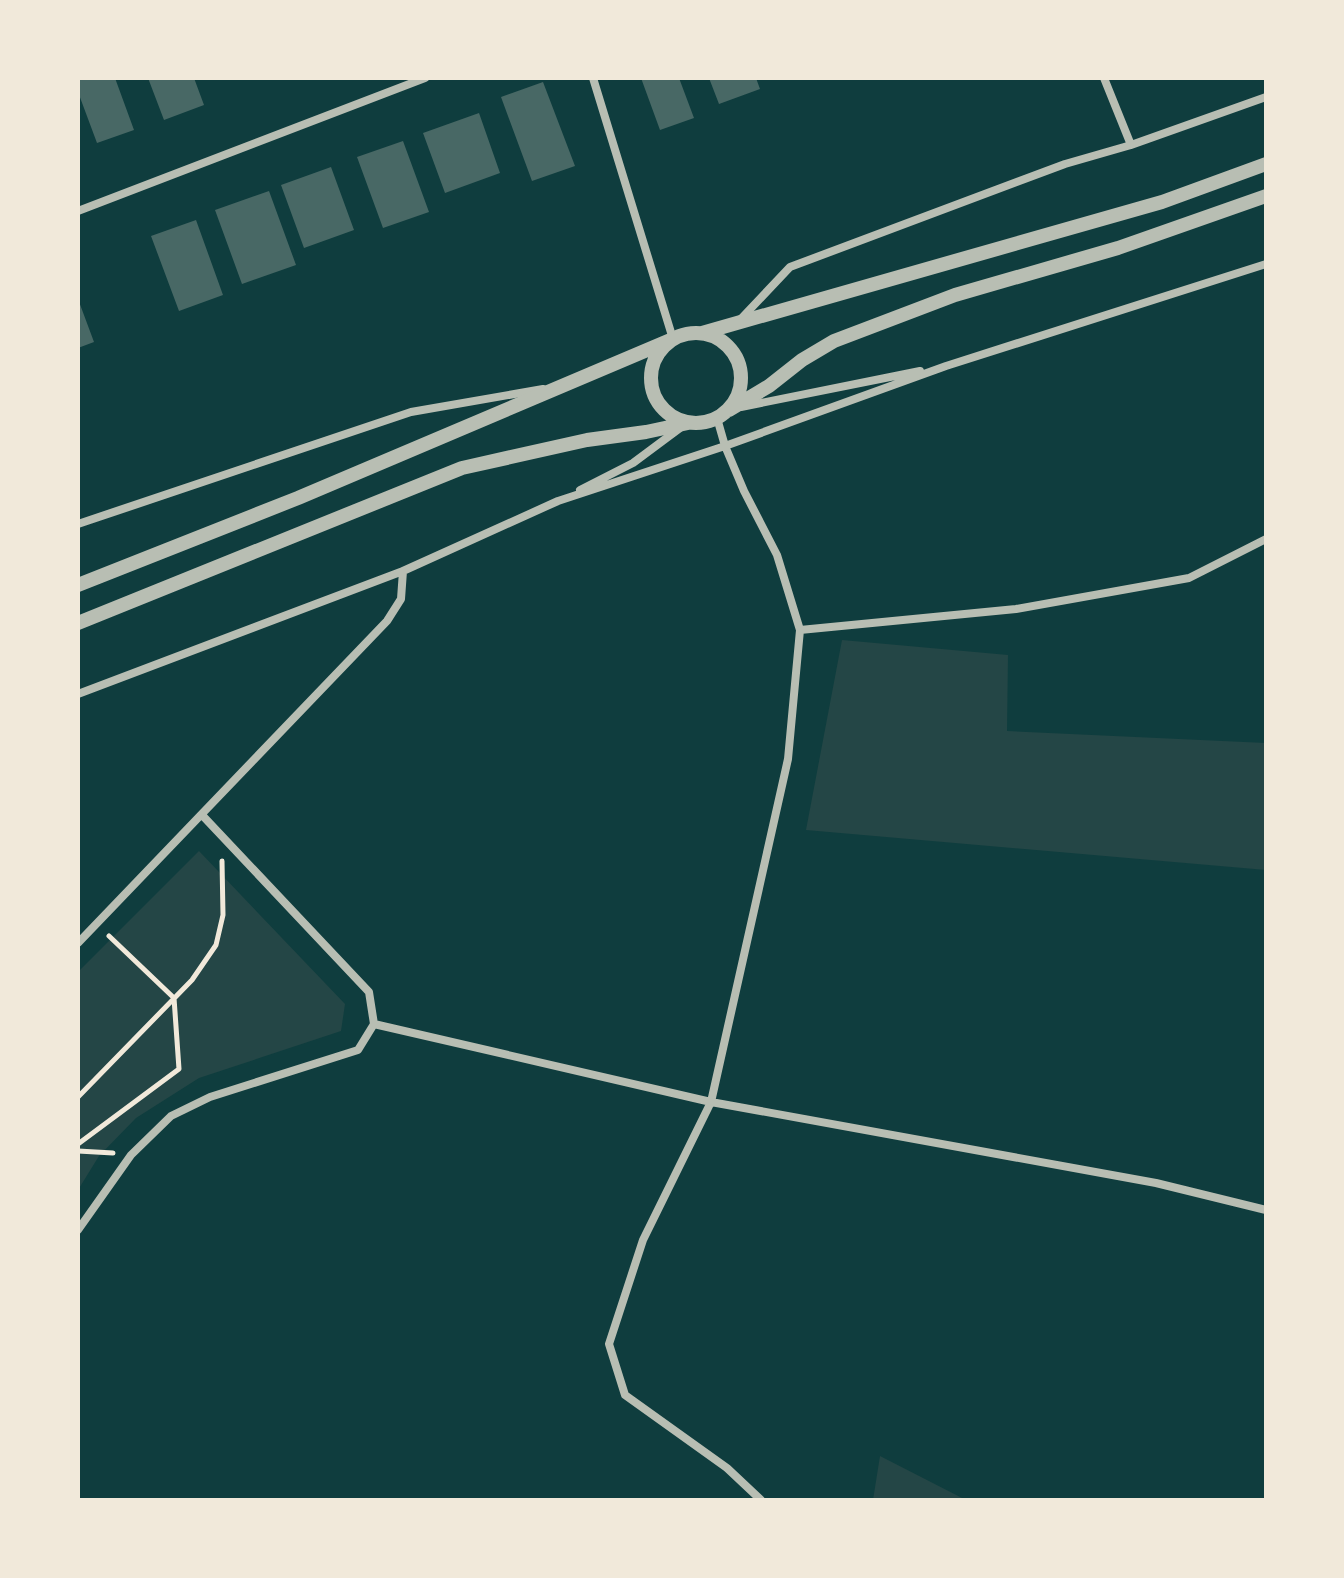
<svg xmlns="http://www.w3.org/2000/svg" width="1344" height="1578" viewBox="0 0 1344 1578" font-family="'Archivo Narrow',sans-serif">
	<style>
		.green { fill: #244646 }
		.building { fill: #486865 }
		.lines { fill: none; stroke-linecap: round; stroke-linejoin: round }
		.path { stroke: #f1e9da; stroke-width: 5 }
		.minor { stroke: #b8beb3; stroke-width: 8 }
		.tertiary { stroke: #b8beb3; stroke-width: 14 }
	</style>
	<rect width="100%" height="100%" fill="#0f3d3e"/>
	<!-- green -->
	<path class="green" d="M842,640l166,15 -1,76 259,12v127l-460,-40z
		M199,851l146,153 -4,27 -142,47 -63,40 -37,38 -21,34v-218z
		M880,1456l86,44h1h-94z"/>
	<!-- building -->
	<path class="building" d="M78,78h37l19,52 -37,13 -19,-51z
		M148,78h46l10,27 -40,15z
		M641,78h38l15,40 -34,12z
		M709,78h47l4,11 -41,15z
		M543,82l32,84 -43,15 -31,-84z
		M479,113l21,60 -55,20 -22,-60z
		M403,141l26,71 -46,16 -26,-71z
		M331,167l23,63 -50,18 -23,-63z
		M269,191l27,74 -54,19 -27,-74z
		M196,220l27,75 -44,16 -28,-75z
		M78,299l16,43 -16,6z"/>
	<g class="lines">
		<!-- path -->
		<path class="path" d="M78,1097l114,-117 24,-35 7,-30 -1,-54
			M78,1144l101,-75 -5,-71 -65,-62
			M78,1151l35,2"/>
		<!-- minor -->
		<path class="minor" d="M593,78l80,261
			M1104,78l27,67
			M78,211l347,-133
			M1266,264l-320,102 -221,80 19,45 33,64 23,75 -12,129 -77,343 445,81 110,27
			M739,321l51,-54 275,-103 66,-19 135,-48
			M741,407l179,-36
			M580,490l53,-27 47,-35
			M78,524l333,-112 132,-23
			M800,630l216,-21 173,-31 77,-39
			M78,694l325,-123 155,-70 167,-55 -8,-28
			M78,943l309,-322 14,-22 2,-28
			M374,1024l337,78 -68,138 -34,104 16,51 102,73 34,32
			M78,1230l53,-75 40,-39 39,-19 148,-47 16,-26 -5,-32 -167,-177"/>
		<!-- tertiary -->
		<path class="tertiary" d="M702,333l460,-131 104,-38
			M651 378a45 45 0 1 1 90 0a45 45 0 1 1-90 0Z
			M729,410l40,-24 33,-26 32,-19 121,-46 163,-47 148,-52
			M78,585l220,-87 375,-159
			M78,623l384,-155 125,-28 59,-8 42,-9"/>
	</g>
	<!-- border -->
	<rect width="1344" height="1578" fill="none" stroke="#f1e9da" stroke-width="160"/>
</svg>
